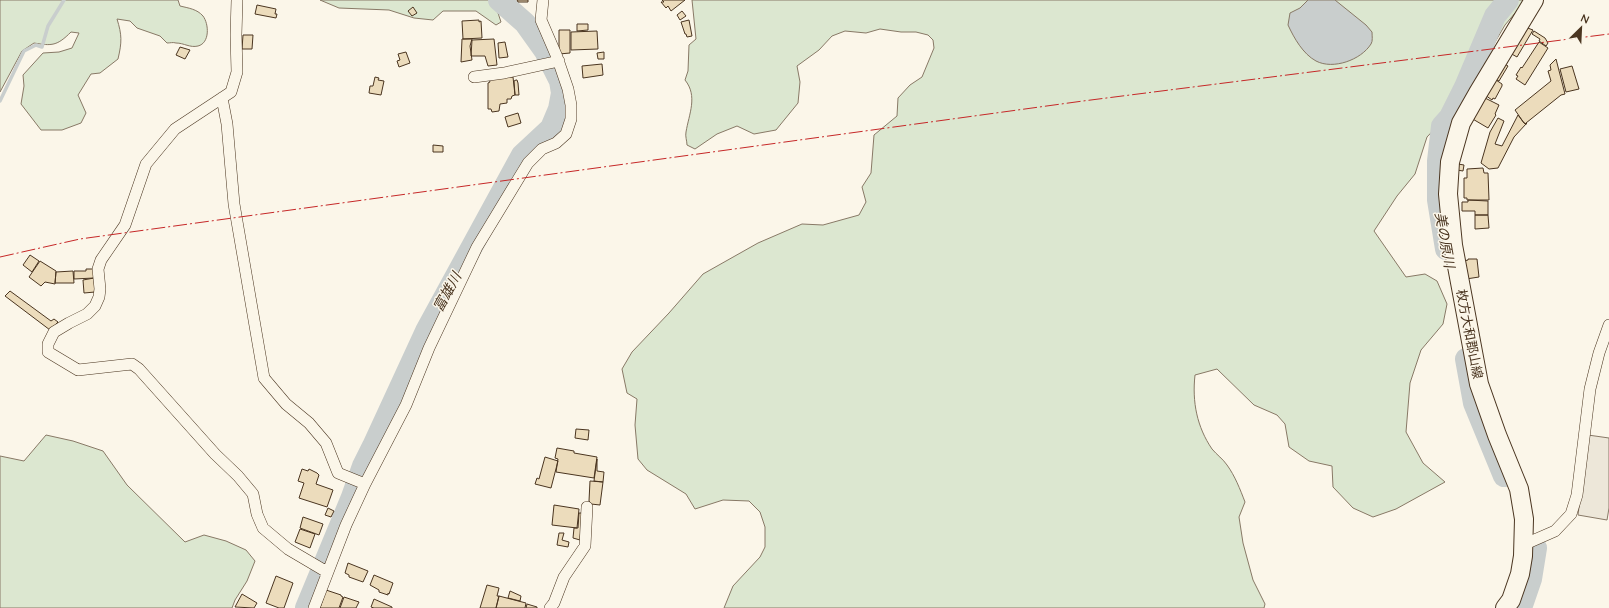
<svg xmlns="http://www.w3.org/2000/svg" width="1609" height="608" viewBox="0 0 1609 608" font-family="Quicksand,'Noto Sans JP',sans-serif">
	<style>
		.green { fill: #dce7d0; stroke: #887966 }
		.parking { fill: #ede7d9; stroke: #887966 }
		.water { fill: #c9cecd; stroke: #887966 }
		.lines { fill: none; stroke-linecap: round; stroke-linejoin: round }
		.stream { stroke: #c9cecd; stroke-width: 3.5 }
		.river { stroke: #c9cecd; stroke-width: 22 }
		.building { fill: #ecdcbc; stroke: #4a3520 }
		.street-casing { stroke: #4a3520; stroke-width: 12 }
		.primary-casing { stroke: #4a3520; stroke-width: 20 }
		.street { stroke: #fbf6e9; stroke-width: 11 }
		.primary { stroke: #fbf6e9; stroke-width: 18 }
		.power { stroke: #c62828; stroke-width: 1; stroke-dasharray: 14 3 2 3; stroke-linecap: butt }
		.labels { text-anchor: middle; stroke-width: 3; stroke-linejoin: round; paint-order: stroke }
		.street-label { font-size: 13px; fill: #4a3520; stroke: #fbf6e9 }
		.water-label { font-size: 14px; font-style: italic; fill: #4a3520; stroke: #fbf6e9 }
	</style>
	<rect width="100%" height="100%" fill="#fbf6e9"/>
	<!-- green -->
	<path class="green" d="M0,0h178l2,6c8,2 17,3 23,10 6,8 7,27 -5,30 -8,2 -14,-3 -22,-3 -3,-1 -6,0 -9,0l-7,-7 -23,-8 -7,-7 -13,-2c5,16 5,23 1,40l-18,14 -9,1 -13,21 8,18 -5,10 -19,7h-21l-20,-26 3,-18 -1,-11 20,-22 16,-1 13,-4 7,-15 -8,-1c-14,14 -19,14 -37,11l-12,8 -22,41z
		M320,0h170l7,10 4,12 -5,3 -20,-14h-33l-10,9 -19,-2 -25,-8 -50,-2z
		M692,0h834l-21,25 -45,77 -33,35 -12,37 -18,22 -23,35 32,46 19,-3 12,7 10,23 -4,20 -22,26 -11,33 -4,49 17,31 22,19 -49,27 -23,8 -20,-9 -20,-21 -1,-21 -23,-5 -20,-14 -4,-23 -8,-9 -23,-10 -37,-36 -22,6c-3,27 2,52 17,74 5,6 11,10 15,16 8,11 13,24 18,37l-6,15 4,26 10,37 12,24 -1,4h-540l9,-22 27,-29 5,-10v-20l-5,-15 -11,-11 -26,-1 -28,9 -9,-15 -39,-24 -9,-11 -3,-34 2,-26 -10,-6 -5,-24 10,-17 37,-39 34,-39 55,-31 44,-19 21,1 36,-10 7,-13 -4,-15 9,-14 3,-38 23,-19 1,-18 12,-13 12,-8 12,-29 -1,-8 -5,-5 -12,-3h-15l-21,-3 -14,4 -21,-2 -13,5 -13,14 -22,16 3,16 -2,21 -22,27 -22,4 -17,-8 -20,8 -22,15 -8,-4c0,-4 -2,-9 -1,-13 3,-18 12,-36 -1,-52l3,-9 1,-26 7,-6z
		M46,435l27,6 30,10 24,34 58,57 19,-7 22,6 20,9 9,11 -8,20 -12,19 -3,8h-232v-152l24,5z"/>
	<!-- parking -->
	<path class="parking" d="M1588,435l21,3v70l-2,12 -29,-5z"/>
	<!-- water -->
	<path class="water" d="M1308,0h27l31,25 6,7c0,4 1,9 -1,12 -10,16 -38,26 -55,17 -13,-7 -22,-23 -28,-36l2,-12 10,-5z"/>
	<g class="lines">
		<!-- stream -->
		<path class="stream" d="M0,101l24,-50 12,-6 6,2 6,-21 16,-26"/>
		<!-- river -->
		<path class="river" d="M1446,249l-8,-49v-39l4,-35 8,-9 15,-30 30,-71 13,-16
			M1466,359l8,44 30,73
			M306,608l46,-111 11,-31 10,-20 53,-115 96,-176 29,-27 8,-19 3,-16 -2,-12 -15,-30 -20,-28 -26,-23
			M1521,608l10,-29 5,-31"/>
	</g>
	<!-- building -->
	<path class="building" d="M517,0h11v2h-10z
		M662,0h23l-14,11 -3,-5 -2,2 -5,-6h3z
		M257,5l19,4 -1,5h2l-1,4 -21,-4z
		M413,7l4,6 -5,3 -4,-5z
		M682,11l4,5 -6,4 -3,-5z
		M479,20v2l2,-1 1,17 -19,1 -1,-18z
		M689,20l3,16 -5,1 -1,-3h-1l-4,-12z
		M577,24h11v6l-11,1z
		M1525,27l8,3 -16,27 -7,-4z
		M559,30h11v23l-11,1z
		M597,31l1,18 -27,1v-18z
		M1534,31l11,7 3,5 -2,3 -7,-5 1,-2 -8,-5z
		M243,35h10l-1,14h-10z
		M462,39h10l-2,7 2,14 -11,2z
		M494,39l3,26 -9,1 -3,-10h-14l1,-16z
		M505,42l3,15 -9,1 -1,-15z
		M1539,42l9,6 -23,37 -9,-6 2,-3 -2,-1 5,-8 1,1z
		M180,47l10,3 -5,9 -9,-4z
		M406,52l4,11 -11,4 -2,-6 3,-1 -2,-6z
		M604,52v7h-6l-1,-6z
		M1556,59l9,35 -4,1 -35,28 1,1 -3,-1 -9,-13 36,-29 -3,-10 3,-1 -1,-5z
		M1503,63l5,3 -9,15 -6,-3z
		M602,64l1,11 -20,3 -1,-12z
		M1572,66l7,23 -13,3 -6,-23z
		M375,77l4,1 -1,2 6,1 -3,14 -12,-2 1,-7h3z
		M504,77h9l2,18 -3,1 -1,3h-4v4l-7,1 -1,7 -7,1 -1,-3h-3v-26l2,-1 -1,-3z
		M1493,78l9,6v2l-7,13 -2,-1 -1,2 -7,-5z
		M516,80h1l1,3 1,12h-4l-1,-14z
		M1485,98l14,7 -4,9 1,1 -8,13 -17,-10z
		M518,113l3,10 -13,4 -3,-10z
		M1518,115l6,8 2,1 -12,13 -16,31 -9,1 -8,-6 9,-31 8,-14 6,3 -9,23 7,2z
		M433,145l10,1v6h-10z
		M1458,164l6,1 -1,6 -6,-1z
		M1483,168l1,5h4l1,27h-22v-2h-3v-20h3v-9z
		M1468,200l20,1v14h-13v-4h-13v-9h6z
		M1475,215h13l1,13 -14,1z
		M30,255l9,6 -7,11 -9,-7z
		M1468,259h9l2,18 -13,2 -2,-18 4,-1z
		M40,261l16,10 -1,13 -10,-2 -4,4 -12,-9z
		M86,269h8v9l-20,1v-8h12z
		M73,271l1,12h-19l1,-11z
		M94,278l1,14 -11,1 -1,-13z
		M10,291l41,30 3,-2 4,3 -8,8 -45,-34z
		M576,429l13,1 -1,10 -13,-2z
		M557,448l17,3v2l23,4 -3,21 -38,-6 2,-13 -3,-1z
		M545,457l13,4 -7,27 -16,-4 2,-6 2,1z
		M597,459v12l7,1 -1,10 -9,-1z
		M302,469l6,2 1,-2 8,4 2,2 -3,9 17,6 -6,17 -28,-9 5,-15 -6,-2z
		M590,481l13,1 -3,23 -9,-1 -2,-3z
		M554,505l25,4 -2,19 -25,-3z
		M328,508l6,3 -3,6 -6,-2z
		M579,513h3l-2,27 -7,-2 1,-10h4z
		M303,517l20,7 -4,11 -19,-7z
		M300,529l15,5 -5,14 -15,-6z
		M559,533h5l-2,7 7,2 -1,5 -11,-2z
		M348,563l20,8 -5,11 -14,-5v-2l-4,-2z
		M374,575l19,8 -4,11 -1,-1v2l-9,-3v-2l-9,-5z
		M276,576l17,7 -9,25h-5l-13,-5z
		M487,585l12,3 -2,8h2l-3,12h-16z
		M326,590l15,5v1l2,1 -4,11h-19z
		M510,591l11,5 -1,5 -12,-3z
		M242,594l15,9 -3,5 -19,-1z
		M499,596l27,7 -1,5h-29z
		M344,597l15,5 -3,6h-16z
		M374,599l18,8v1h-18l-3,-1z
		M527,604l10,3v1h-11z"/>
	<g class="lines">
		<defs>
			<path id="street" d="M237,0l-1,35 1,37 -6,20 -56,37 -29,35 -21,61 -24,35 -3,9 2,20 -1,8 -4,9 -8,8 -18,9 -15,9 -6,12v8l30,18 54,-6 7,5 76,85 23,22 15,18 4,20 6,14 25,21 39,23
				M474,77l30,-4 55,-12
				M222,98l5,26 7,80 30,174 22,26 23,19 17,20 12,30 27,11
				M1523,545l32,-14 16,-17 6,-19 13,-106 9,-36 10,-28
				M314,608l32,-83 19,-41 41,-79 23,-57 48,-101 51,-84 14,-14 14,-6 10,-9 5,-15v-14l-3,-16 -11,-32 -16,-37 2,-20
				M550,608l4,-5 10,-26 21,-31 2,-39"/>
			<path id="primary" d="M1505,608l6,-8 9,-26 3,-18 1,-37 -5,-30 -22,-54 -18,-51 -26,-139 -5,-51 2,-32 11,-39 17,-30 56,-93"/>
		</defs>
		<!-- street casing -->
		<use href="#street" class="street-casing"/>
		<!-- primary casing -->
		<use href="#primary" class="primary-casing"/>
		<!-- street -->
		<use href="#street" class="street"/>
		<!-- primary -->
		<use href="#primary" class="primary"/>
		<!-- power -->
		<path class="power" d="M0,257l80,-18 1003,-138 526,-67"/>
	</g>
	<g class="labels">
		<!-- street labels -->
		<g class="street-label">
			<text transform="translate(1470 334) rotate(79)" y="5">枚方大和郡山線</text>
		</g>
		<!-- water labels -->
		<g class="water-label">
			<text transform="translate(1445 240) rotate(80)" y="5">美の原川</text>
			<text transform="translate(447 292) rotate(-61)" y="5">富雄川</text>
		</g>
	</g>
	<!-- north arrow -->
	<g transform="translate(1581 28) rotate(24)" stroke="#fbf6e9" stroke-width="3" paint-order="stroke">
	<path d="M0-3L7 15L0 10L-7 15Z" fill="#4a3520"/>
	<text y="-6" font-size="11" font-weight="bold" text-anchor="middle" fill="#4a3520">N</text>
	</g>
</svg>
